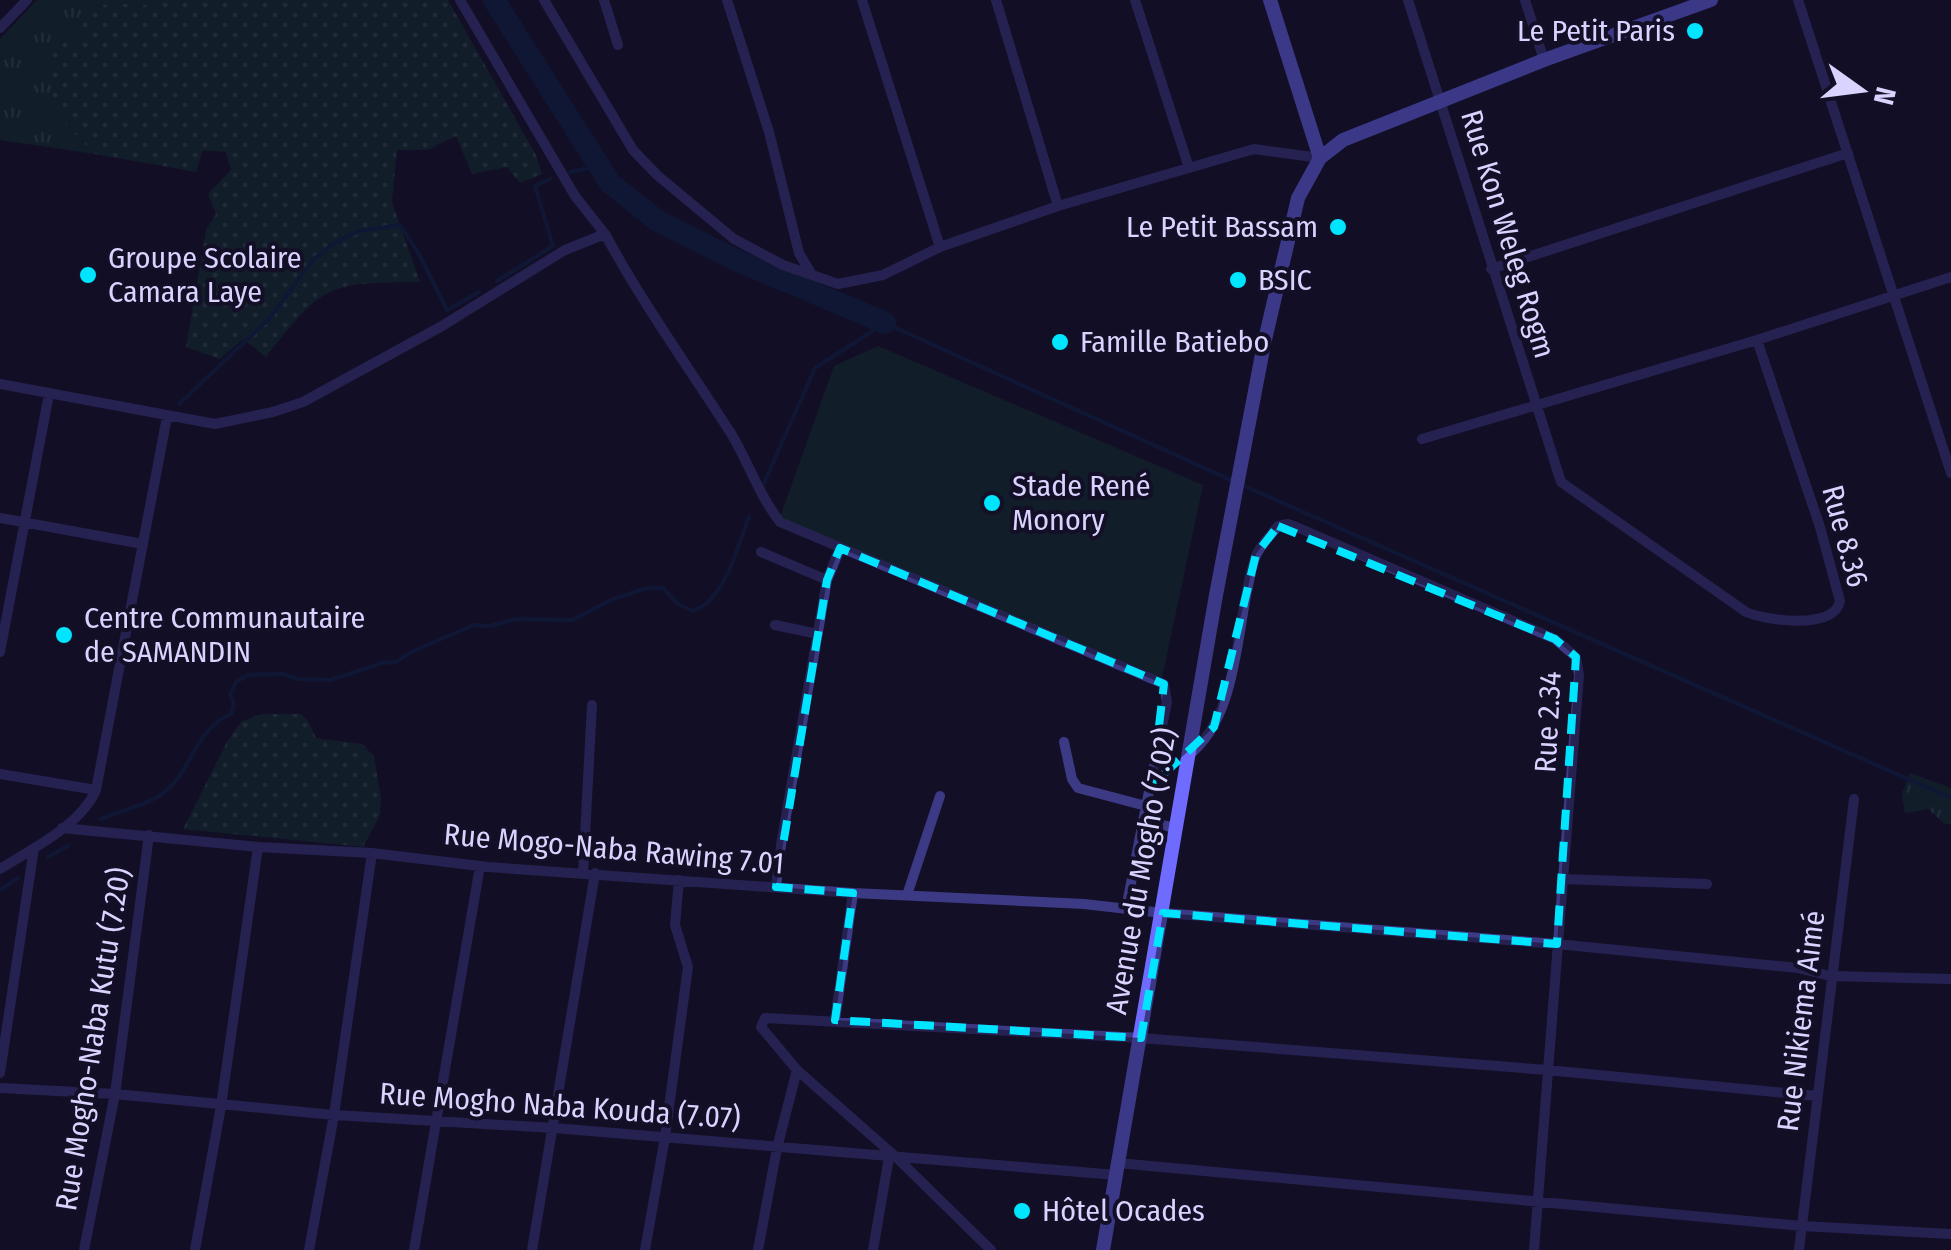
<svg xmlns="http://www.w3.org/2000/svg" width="1951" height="1250" viewBox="0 0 1951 1250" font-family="'Fira Sans Condensed',sans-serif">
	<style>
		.grass { fill: url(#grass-tufts) }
		.garden { fill: url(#garden-dots) }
		.pitch { fill: #12302f }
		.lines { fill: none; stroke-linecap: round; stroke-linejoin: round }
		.stream { stroke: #0c2248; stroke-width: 4 }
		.river { stroke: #0c2248; stroke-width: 22 }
		.street { stroke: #3d3a85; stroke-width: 10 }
		.secondary { stroke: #6f6bff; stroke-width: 14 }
		.marked { fill: none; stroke: #00e5ff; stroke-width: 8; stroke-dasharray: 20 12; stroke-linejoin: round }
		.poi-dot { fill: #00e5ff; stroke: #130f26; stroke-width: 4 }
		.labels { text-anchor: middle; stroke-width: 8; stroke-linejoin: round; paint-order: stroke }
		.poi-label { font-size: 30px; fill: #d9d4ff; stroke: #130f26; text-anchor: start }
		.street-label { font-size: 30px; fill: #d9d4ff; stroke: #130f26 }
	</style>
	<defs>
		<pattern id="grass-tufts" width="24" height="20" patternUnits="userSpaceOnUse" patternTransform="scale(2.5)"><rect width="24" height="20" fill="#12302f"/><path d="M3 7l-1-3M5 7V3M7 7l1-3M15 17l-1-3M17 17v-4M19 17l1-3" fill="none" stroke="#344d4e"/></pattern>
		<pattern id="garden-dots" width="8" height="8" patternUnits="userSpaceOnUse" patternTransform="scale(2.5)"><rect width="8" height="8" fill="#12302f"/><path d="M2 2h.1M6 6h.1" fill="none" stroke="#344d4e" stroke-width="1.8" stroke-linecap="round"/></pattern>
	</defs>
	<rect width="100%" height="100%" fill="#130f26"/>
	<!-- grass -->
	<path class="grass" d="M37,0h124l-11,6c-19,-5 -35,0 -56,-2l-15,41 -26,-7 15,89 27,27 -95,-14v-101z
		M1910,773l41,15v37l-7,-2 -16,-14 -23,4 -3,-18z"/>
	<!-- garden -->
	<path class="garden" d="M161,0h287l88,155 6,19 -22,9 -13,-16 -35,7 -16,-38 -29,14h-30l-5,52 28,80c-93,1 -96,1 -154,75l-23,-18 -23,20 -34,-12 20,-117 10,-16 -8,-20 23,-24 -5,-18 -23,-2 -7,22 -101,-18 -27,-27 -13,-22 -5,-23 3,-45 26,7 2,-20 13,-20c21,2 37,-3 56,2z
		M262,714h39l7,7 8,17 46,6 12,12 7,42 -1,17 -17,32 -180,-18 44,-87 14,-20z"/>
	<!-- pitch -->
	<path class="pitch" d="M878,346l325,139 -41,193 -383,-158 55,-154z"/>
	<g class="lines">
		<!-- stream -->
		<path class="stream" d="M570,172l29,-6
			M497,281l56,-35 -18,-60 15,-7
			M179,404l91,-86 43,-58 20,-16 26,-13 41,-6 19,29 28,56 32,-18
			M764,483l51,-115 70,-45 348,158
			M1242,485l709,313
			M101,819c20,-9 48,-14 65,-28 26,-22 31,-64 65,-77l3,-10 -4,-9 6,-13 12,-7 35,-1 15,5 32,1 52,-17 14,-1 15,-10 63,-27 16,1 26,-7 56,1 41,-21 34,-11h16l15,16 15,7c33,-12 44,-64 56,-94
			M48,857l20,-11
			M0,890l18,-12"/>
		<!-- river -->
		<path class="river" d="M494,0l116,183 48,38 76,38 151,64"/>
		<!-- street -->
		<path class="street" d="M460,0l115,196 30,38
			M544,0l89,150 24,25 77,64 49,26 55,19 45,-9 57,-28 118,-41 196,-57 66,9
			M604,0l14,45
			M727,0l42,132 30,121 13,22
			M862,0l78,247
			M996,0l62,206
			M1135,0l54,168
			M1408,0l153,482 185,130c21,9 88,18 94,-11l-20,-74 -63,-187
			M1525,0l19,60
			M1798,0l153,473
			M0,28l27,-28
			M1491,269l357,-116
			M0,384l215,40 58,-12 30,-10 139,-76 123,-76 40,-16c38,70 84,134 127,201 17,29 27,60 48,87l384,162 3,18 -24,119 33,7
			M1422,439l335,-99 194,-63
			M0,518l143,26
			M761,552l66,28
			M775,625l43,9
			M0,652l49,-258
			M1064,742l8,37 6,9 68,18
			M1188,756c54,-42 47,-137 67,-198 4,-12 15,-22 23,-32l10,-2 13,5 254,110 21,18 3,18 -45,575
			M0,774l96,16
			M62,828l196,19 114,6 116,14 365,26 231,11 79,9 394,31 241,24 32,8 121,3
			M0,869c33,-21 80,-43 96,-79l71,-373
			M583,873l9,-168
			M1563,879l144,5
			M776,887l5,-42 46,-265 13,-32
			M907,895l33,-99
			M1126,909l17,-88
			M835,1020l18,-127
			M0,1073l34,-225
			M0,1088l115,6 219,21 220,13 562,47
			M1118,1163l684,63 149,8
			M84,1250l31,-156 34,-259
			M195,1250l26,-144 37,-259
			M309,1250l25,-135 38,-262
			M414,1250l66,-384
			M532,1250l63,-377
			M645,1250l20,-113 23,-170 -13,-42 4,-45
			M758,1250l19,-102 20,-78
			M873,1250l16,-93
			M991,1250l-95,-93 -99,-87 -36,-43 4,-9 376,20 406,32 270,26
			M1799,1250l55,-451"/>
		<!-- secondary -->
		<path class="secondary" d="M1270,0l50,158
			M1103,1250l113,-655 48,-251 34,-146 22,-40 23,-18 201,-80 167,-60"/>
	</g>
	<!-- marked area -->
	<path d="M0 0H1951V1250H0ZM1278,526l277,113 21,18 -19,287 -394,-31 -22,125 -306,-18 18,-127 -77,-6 51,-307 13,-32 324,136 -12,101 62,-58 42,-173z" fill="#130f26" fill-opacity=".55" fill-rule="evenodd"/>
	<path class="marked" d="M1278,526l277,113 21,18 -19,287 -394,-31 -22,125 -306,-18 18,-127 -77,-6 51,-307 13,-32 324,136 -12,101 62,-58 42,-173z"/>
	<!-- markers -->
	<g class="poi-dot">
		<circle cx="1695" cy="31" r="10"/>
		<circle cx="1338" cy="227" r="10"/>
		<circle cx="88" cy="275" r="10"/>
		<circle cx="1238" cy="280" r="10"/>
		<circle cx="1060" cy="342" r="10"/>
		<circle cx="992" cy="503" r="10"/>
		<circle cx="64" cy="635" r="10"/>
		<circle cx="1022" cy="1211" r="10"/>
	</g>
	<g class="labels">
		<!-- poi labels -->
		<g class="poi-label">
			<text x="1675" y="41" text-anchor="end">Le Petit Paris</text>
			<text x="1318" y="237" text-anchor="end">Le Petit Bassam</text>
			<text x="108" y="268">Groupe Scolaire<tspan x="108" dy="34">Camara Laye</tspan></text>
			<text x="1258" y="290">BSIC</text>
			<text x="1080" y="352">Famille Batiebo</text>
			<text x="1012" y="496">Stade René<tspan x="1012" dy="34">Monory</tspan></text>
			<text x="84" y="628">Centre Communautaire<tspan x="84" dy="34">de SAMANDIN</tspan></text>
			<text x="1042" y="1221">Hôtel Ocades</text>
		</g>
		<!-- street labels -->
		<g class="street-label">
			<text transform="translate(1508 234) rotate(73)" y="10">Rue Kon Weleg Rogm</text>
			<text transform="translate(1845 536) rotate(75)" y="10">Rue 8.36</text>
			<text transform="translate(1548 722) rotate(-87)" y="10">Rue 2.34</text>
			<text transform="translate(614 849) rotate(5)" y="10">Rue Mogo-Naba Rawing 7.01</text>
			<text transform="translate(1141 871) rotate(-80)" y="10">Avenue du Mogho (7.02)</text>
			<text transform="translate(1801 1021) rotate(-83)" y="10">Rue Nikiema Aimé</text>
			<text transform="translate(93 1039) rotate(-81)" y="10">Rue Mogho-Naba Kutu (7.20)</text>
			<text transform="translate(560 1106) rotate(4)" y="10">Rue Mogho Naba Kouda (7.07)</text>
		</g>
	</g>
	<!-- north arrow -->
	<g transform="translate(1861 90) rotate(104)" stroke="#130f26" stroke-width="8" paint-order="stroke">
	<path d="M0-8L18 38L0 25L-18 38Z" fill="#d9d4ff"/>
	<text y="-15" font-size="28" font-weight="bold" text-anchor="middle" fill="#d9d4ff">N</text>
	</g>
</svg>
